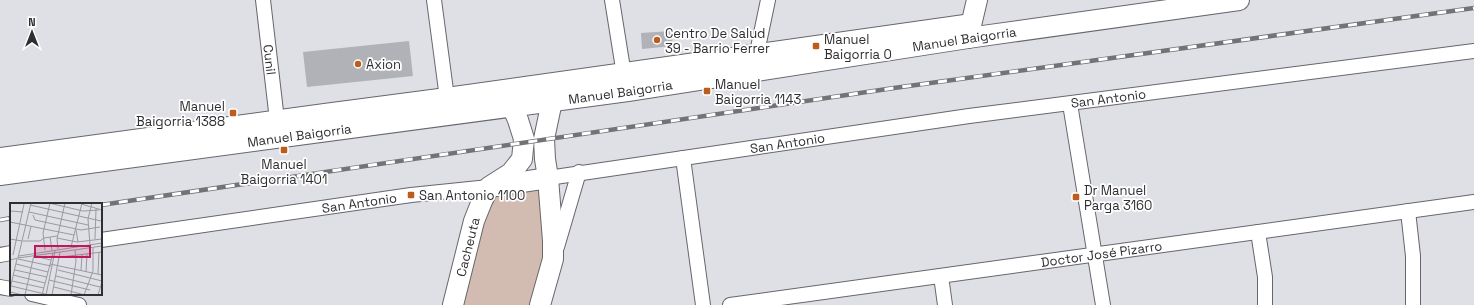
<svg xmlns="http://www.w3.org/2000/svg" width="1474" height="305" viewBox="0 0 1474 305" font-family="'Space Grotesk',sans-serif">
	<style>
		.park { fill: #d2bcb1 }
		.building { fill: #b1b1b8 }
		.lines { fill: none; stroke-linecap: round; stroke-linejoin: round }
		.street-casing { stroke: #66666c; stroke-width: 16 }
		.secondary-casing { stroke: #66666c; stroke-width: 22 }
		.street { stroke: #fff; stroke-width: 14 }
		.secondary { stroke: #fff; stroke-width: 20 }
		.rail-casing { stroke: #727277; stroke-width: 4.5 }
		.rail { stroke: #fff; stroke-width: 3; stroke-dasharray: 9; stroke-linecap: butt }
		.poi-dot { fill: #bd5c1c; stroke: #fff; stroke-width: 1.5 }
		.labels { text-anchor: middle; stroke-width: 3.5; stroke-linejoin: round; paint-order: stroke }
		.poi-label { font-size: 13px; fill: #2f2f32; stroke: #fff; text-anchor: start }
		.street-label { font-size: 13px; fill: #2f2f32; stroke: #fff }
		.inset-road { fill: none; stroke: #99999e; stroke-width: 1 }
		.view { fill: #c2185b; fill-opacity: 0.15; stroke: #c2185b; stroke-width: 2 }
		.inset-edge { fill: none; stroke: #2f2f32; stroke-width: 2 }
	</style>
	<rect width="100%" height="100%" fill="#dfdfe6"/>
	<!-- park -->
	<path class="park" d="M548,178l5,63 -13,64h-87l36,-118z"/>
	<!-- building -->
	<path class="building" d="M671,31l2,15 -31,3 -1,-16z
		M409,41l4,35 -106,11 -4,-35z"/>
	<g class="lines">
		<defs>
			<g id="street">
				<path id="s1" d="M263,0l14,120"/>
				<path d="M434,0l13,98"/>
				<path d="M612,0l13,81"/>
				<path d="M755,62l13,-62"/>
				<path d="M1070,104l33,201"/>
				<path d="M683,158l20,147"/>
				<path id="s2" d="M548,178l421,-62 505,-65"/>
				<path d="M1408,211l5,45v49"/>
				<path d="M1258,232l7,45v28"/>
				<path id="s3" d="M101,240l310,-45 78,-8"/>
				<path d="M557,247l22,-75"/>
				<path d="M0,255l11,-2"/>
				<path d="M941,276l4,29"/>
				<path d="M0,287l11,2"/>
				<path d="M32,294l47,11"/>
				<path id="s4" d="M730,305l744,-103"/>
			</g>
			<g id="secondary">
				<path d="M968,38l9,-38"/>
				<path d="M0,158l325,-44 122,-16 518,-73"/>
				<path id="s5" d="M0,175l628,-84 340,-53 271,-38"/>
				<path d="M495,186l53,-8"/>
				<path id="s6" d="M453,305l21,-84 8,-20 7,-14 22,-14 11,-14 2,-20 -6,-19 -6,-14 -1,-13"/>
				<path d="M540,305l13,-46v-18l-5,-63 -3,-19 -1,-20 8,-38 1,-12"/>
			</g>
		</defs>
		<!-- street casing -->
		<use href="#street" class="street-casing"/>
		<!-- secondary casing -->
		<use href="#secondary" class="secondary-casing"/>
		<!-- street -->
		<use href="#street" class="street"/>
		<!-- secondary -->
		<use href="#secondary" class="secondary"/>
		<defs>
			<path id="rail" d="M101,205l793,-117 580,-80
				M0,220l11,-2"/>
		</defs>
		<!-- rail casing -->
		<use href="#rail" class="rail-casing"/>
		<!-- rail -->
		<use href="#rail" class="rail"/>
	</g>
	<!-- markers -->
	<g class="poi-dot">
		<circle cx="657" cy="40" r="4"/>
		<rect x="812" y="42" width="8" height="8" rx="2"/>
		<circle cx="358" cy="64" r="4"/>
		<rect x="703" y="87" width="8" height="8" rx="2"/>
		<rect x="229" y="109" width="8" height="8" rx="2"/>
		<rect x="280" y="146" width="8" height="8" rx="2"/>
		<rect x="407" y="191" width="8" height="8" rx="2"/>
		<rect x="1072" y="193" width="8" height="8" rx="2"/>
	</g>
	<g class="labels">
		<!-- poi labels -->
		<g class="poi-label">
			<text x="665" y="38">Centro De Salud<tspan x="665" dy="15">39 - Barrio Ferrer</tspan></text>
			<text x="824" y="44">Manuel<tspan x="824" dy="15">Baigorria 0</tspan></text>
			<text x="366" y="69">Axion</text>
			<text x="715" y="89">Manuel<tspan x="715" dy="15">Baigorria 1143</tspan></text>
			<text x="225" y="111" text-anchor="end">Manuel<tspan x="225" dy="15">Baigorria 1388</tspan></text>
			<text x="284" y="169" text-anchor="middle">Manuel<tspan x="284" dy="15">Baigorria 1401</tspan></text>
			<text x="1084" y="195">Dr Manuel<tspan x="1084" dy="15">Parga 3160</tspan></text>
			<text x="419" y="200">San Antonio 1100</text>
		</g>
		<!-- street labels -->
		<g class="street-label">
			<text dy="5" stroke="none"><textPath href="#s5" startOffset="974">Manuel Baigorria</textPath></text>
			<text dy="5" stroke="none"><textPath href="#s1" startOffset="60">Cunil</textPath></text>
			<text dy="5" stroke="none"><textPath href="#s5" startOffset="626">Manuel Baigorria</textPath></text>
			<text dy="5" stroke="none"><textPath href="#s2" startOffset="566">San Antonio</textPath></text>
			<text dy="5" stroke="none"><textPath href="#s5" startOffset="302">Manuel Baigorria</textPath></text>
			<text dy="5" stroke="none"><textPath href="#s2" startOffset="242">San Antonio</textPath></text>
			<text dy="5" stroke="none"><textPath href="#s3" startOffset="261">San Antonio</textPath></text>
			<text dy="5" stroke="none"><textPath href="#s6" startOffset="60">Cacheuta</textPath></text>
			<text dy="5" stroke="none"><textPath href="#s4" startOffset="375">Doctor José Pizarro</textPath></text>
		</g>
	</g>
	<!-- overview -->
	<g transform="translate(10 203)">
		<rect width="92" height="92" fill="#dfdfe6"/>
		<path class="inset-road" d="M39,0l34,8 16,-1M71,1l21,6M20,2l71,16M0,8l13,1M19,9l59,13M23,12l2,5 46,10 19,-3M0,19l64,13M66,27l2,12M40,34l2,13M34,35l13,-2M47,35l20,4 25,-3M0,36l12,2M18,36l3,-13M85,36l1,-30M92,36v-27M13,38h17l4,-3M80,42l-2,-26 4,-16M61,44l11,-44M48,46l-1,-10 8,-36M35,47l-2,-17 7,-30M3,52l11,-51M9,53l83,-13M24,53l17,4M51,54l41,-5M8,55l84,-12M8,56l33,7M0,57l8,-2 13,-55M6,61l32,8M40,61l52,11M5,67l32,7M48,67l44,11M71,67l1,-15M76,69l1,-18M88,71l1,-22M3,72l32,8M46,73l44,11M39,77l41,10M2,78l32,7M1,83l38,9M44,84l31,8M0,86l7,-30M0,89l13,3M15,92l9,-40M32,92l11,-42M36,92l9,-44M42,92l8,-43M61,92l5,-34 -1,-11M74,92l9,-24v-23M88,92l4,-13"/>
		<path class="view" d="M25,43h55v11h-55z"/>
		<rect width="92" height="92" class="inset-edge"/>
	</g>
	<!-- north arrow -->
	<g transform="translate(32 32)" stroke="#ffffff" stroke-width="3" paint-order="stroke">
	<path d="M0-3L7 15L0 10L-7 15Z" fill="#2f2f32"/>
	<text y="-6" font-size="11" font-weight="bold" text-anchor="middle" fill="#2f2f32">N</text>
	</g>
</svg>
